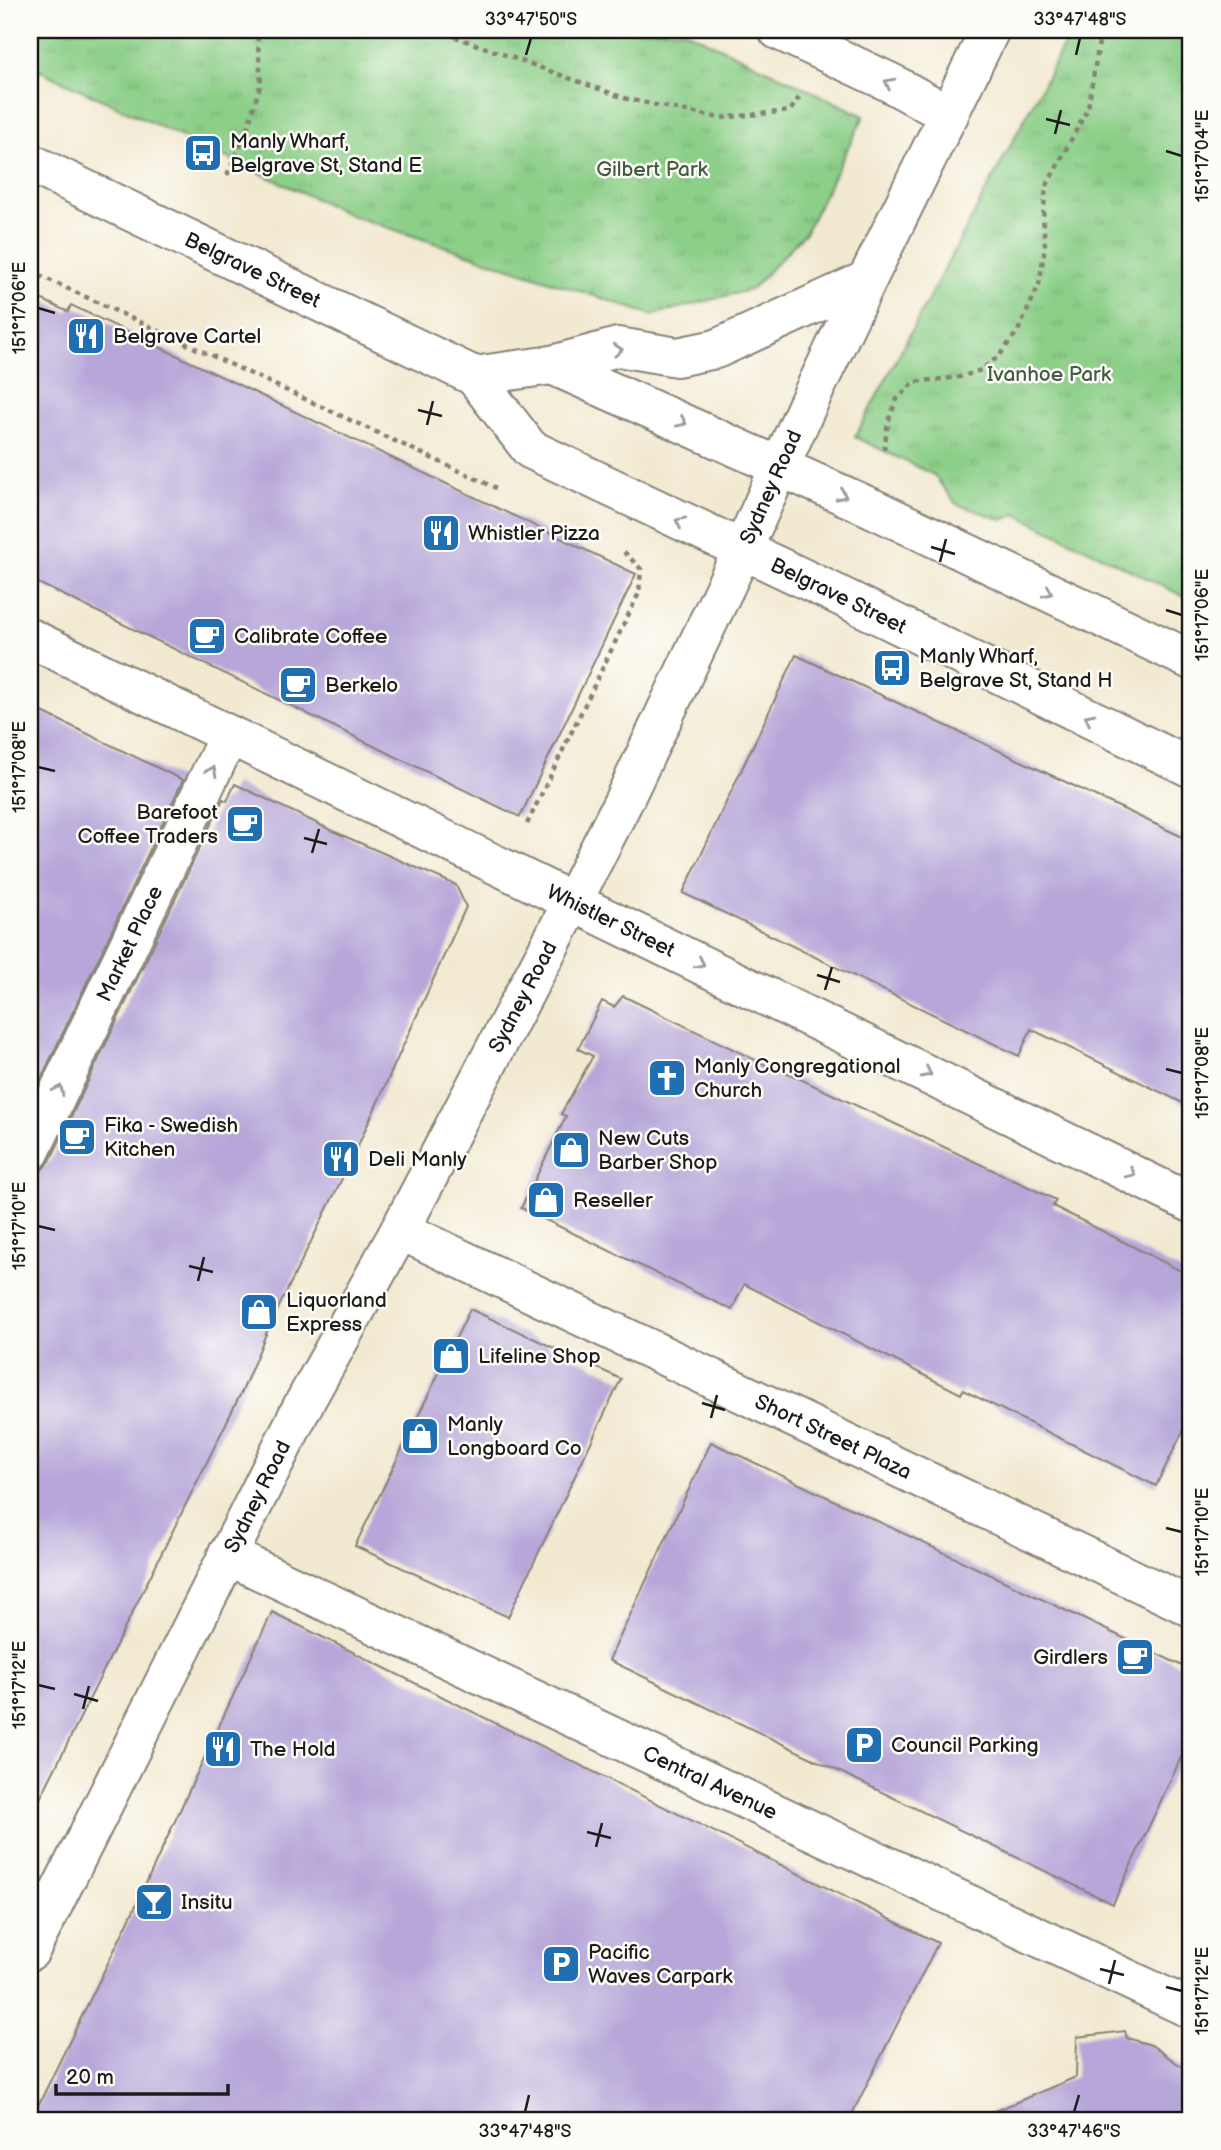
<svg xmlns="http://www.w3.org/2000/svg" width="1221" height="2150" viewBox="0 0 1221 2150" font-family="'Balsamiq Sans',sans-serif">
	<style>
		.park { fill: url(#park-tufts); stroke: #547652; stroke-width: 2 }
		.building { fill: #b6a6d9 }
		.lines { fill: none; stroke-linecap: round; stroke-linejoin: round }
		.minor-casing { stroke: #878276; stroke-width: 42 }
		.major-casing { stroke: #878276; stroke-width: 42 }
		.path { stroke: #878276; stroke-width: 4.5; stroke-dasharray: 5 5; stroke-linecap: butt }
		.minor { stroke: #fff; stroke-width: 38 }
		.major { stroke: #fff; stroke-width: 38 }
		.oneway { stroke: #999 }
		.ticks { fill: none; stroke: #1c1c1c; stroke-width: 2.5 }
		.labels { text-anchor: middle; stroke-width: 5; stroke-linejoin: round; paint-order: stroke }
		.poi-label { font-size: 21px; fill: #1c1c1c; stroke: #fdfcf7; text-anchor: start }
		.park-label { font-size: 21px; fill: #435b42; stroke: #fdfcf7 }
		.street-label { font-size: 21px; fill: #1c1c1c; stroke: #fdfcf7 }
		.neatline { fill: none; stroke: #1c1c1c; stroke-width: 2.5 }
		.ticks-label { font-size: 18px; text-anchor: middle; fill: #1c1c1c }
	</style>
	<defs>
		<pattern id="park-tufts" width="24" height="20" patternUnits="userSpaceOnUse" patternTransform="scale(1.75)"><rect width="24" height="20" fill="#8ccf88"/><path d="M3 7l-1-3M5 7V3M7 7l1-3M15 17l-1-3M17 17v-4M19 17l1-3" fill="none" stroke="#78b175"/></pattern>
	</defs>
	<rect width="100%" height="100%" fill="#fdfcf7"/>
	<filter id="ink" filterUnits="userSpaceOnUse"><feTurbulence type="fractalNoise" baseFrequency=".0143" numOctaves="2"/><feDisplacementMap in="SourceGraphic" scale="14" xChannelSelector="R" yChannelSelector="G"/><feConvolveMatrix kernelMatrix="1 2 1 2 8 2 1 2 1" color-interpolation-filters="sRGB"/></filter>
	<filter id="wash" filterUnits="userSpaceOnUse"><feTurbulence type="fractalNoise" baseFrequency=".00686" numOctaves="4" result="noise"/><feDisplacementMap in="SourceGraphic" scale="28" xChannelSelector="R" yChannelSelector="G"/><feGaussianBlur stdDeviation="1.57" result="paint"/><feColorMatrix in="noise" values="0 0 0 0 0 0 0 0 0 0 0 0 0 0 0 0 0 1.4 0 .05"/><feComposite in="paint" operator="in"/></filter>
	<g filter="url(#wash)">
		<rect width="100%" height="100%" fill="#f2e9d1"/>
		<!-- park -->
		<path class="park" d="M30,30h654l180,86 -59,117 -53,56 -100,26 -302,-100 -320,-149z
			M1072,30h119v570l-175,-86 -13,6 -47,-16 -22,-29 -79,-38z"/>
		<g id="blocks">
			<!-- building -->
			<path class="building" d="M30,294l38,18 3,-7 565,269 -116,243 -490,-238z
				M796,655l395,186v266l-160,-78 -12,27 -336,-163z
				M30,706l153,74 -153,322z
				M235,784l100,48 121,53 10,22 -110,243 -88,179 -25,60 -213,430v-645l12,-4 8,-9 173,-362 4,2z
				M623,996l149,72 1,-2 283,134 -3,6 138,70v139l-35,71 -193,-96 -2,4 -217,-110 -12,26 -211,-102 45,-92 -5,-2 32,-58 -15,-7 24,-48 12,6z
				M470,1309l151,70 -113,238 -153,-71z
				M711,1442l480,228v66l-78,168 -504,-244z
				M272,1612l666,331 -89,177h-818l98,-200z
				M1125,2031l2,7 24,7 40,28v47h-217l102,-43 1,-40z"/>
		</g>
	</g>
	<g filter="url(#ink)">
		<use href="#blocks" fill-opacity="0" stroke="#878276" stroke-width="2"/>
		<g class="lines">
			<defs>
				<g id="minor">
					<path d="M778,30l111,52 60,33"/>
					<path id="s1" d="M30,638l1161,565"/>
					<path id="s2" d="M30,1152l199,-417"/>
					<path id="s3" d="M400,1230l791,377"/>
					<path id="s4" d="M227,1555l964,454"/>
					<path id="s5" d="M30,1951l271,-542 99,-179 173,-329 50,-99 119,-251"/>
				</g>
				<g id="major">
					<path id="s6" d="M30,163l444,213 56,73 302,143 359,176"/>
					<path d="M552,365l320,143 319,152"/>
					<path d="M474,376l78,-11 66,-18 59,10 39,-8 151,-69"/>
					<path id="s7" d="M742,551l64,-143 61,-128 123,-250"/>
				</g>
			</defs>
			<!-- minor casing -->
			<use href="#minor" class="minor-casing"/>
			<!-- major casing -->
			<use href="#major" class="major-casing"/>
			<!-- path -->
			<path class="path" d="M436,30l191,69 93,19 70,-7 10,-15
				M227,175l18,-39 16,-53 -4,-53
				M30,271l466,217
				M884,450l4,-28 9,-23 17,-17 46,-5 21,-7 18,-14 19,-25 21,-46 6,-39 -2,-29 3,-30 42,-79 13,-78
				M527,824l112,-231 2,-24 -18,-18"/>
			<!-- minor -->
			<use href="#minor" class="minor"/>
			<!-- major -->
			<use href="#major" class="major"/>
		</g>
		<!-- one-way arrows -->
		<defs><path id="oneway-chevron" d="M-2-3.5L2.5 0L-2 3.5" fill="none" stroke-width="1.6" stroke-linecap="round" stroke-linejoin="round" transform="scale(1.75)"/></defs>
		<g class="oneway">
			<use href="#oneway-chevron" transform="translate(889 83) rotate(-153)"/>
			<use href="#oneway-chevron" transform="translate(618 350) rotate(-3)"/>
			<use href="#oneway-chevron" transform="translate(682 422) rotate(24)"/>
			<use href="#oneway-chevron" transform="translate(842 495) rotate(25)"/>
			<use href="#oneway-chevron" transform="translate(680 522) rotate(-155)"/>
			<use href="#oneway-chevron" transform="translate(1048 592) rotate(25)"/>
			<use href="#oneway-chevron" transform="translate(1089 718) rotate(-154)"/>
			<use href="#oneway-chevron" transform="translate(212 771) rotate(-64)"/>
			<use href="#oneway-chevron" transform="translate(700 963) rotate(26)"/>
			<use href="#oneway-chevron" transform="translate(927 1073) rotate(26)"/>
			<use href="#oneway-chevron" transform="translate(59 1090) rotate(-64)"/>
			<use href="#oneway-chevron" transform="translate(1131 1173) rotate(26)"/>
		</g>
	</g>
	<!-- ticks -->
	<path class="ticks" d="M526,55l5,-17M1076,55l4,-17M1046,119l24,6M1055,134l6,-24M1166,151l16,5M38,308l17,5M418,410l24,6M427,425l6,-24M931,547l24,7M940,562l6,-23M1166,610l16,5M38,767l17,4M304,838l23,6M312,853l7,-24M817,975l23,7M825,990l7,-23M1166,1069l16,4M38,1226l17,4M189,1266l24,6M198,1281l6,-24M702,1403l23,7M711,1418l6,-23M1166,1528l16,4M38,1685l17,4M74,1694l24,7M83,1709l6,-23M587,1832l24,6M596,1847l6,-24M1100,1969l24,6M1109,1984l6,-24M1166,1987l16,4M525,2112l4,-17M1074,2112l5,-17"/>
	<!-- icons -->
	<defs>
		<symbol id="bus-square" viewBox="-11 -11 22 22"><rect x="-9" y="-9" width="18" height="18" rx="4" fill="#1f6fb2" stroke="#fdfcf7"/><path d="M-5-6H5V4H4V6H2V4H-2V6H-4V4H-5ZM-3.5-4V0h7V-4ZM-3.5 1.2v1.5H-2V1.2ZM2 1.2v1.5H3.5V1.2Z" fill="#fff"/></symbol>
		<symbol id="restaurant-square" viewBox="-11 -11 22 22"><rect x="-9" y="-9" width="18" height="18" rx="4" fill="#1f6fb2" stroke="#fdfcf7"/><path d="M-5-6h1v4h1v-4h1v4h1v-4h1v5L-1.5 .5V6h-2V.5L-5-1ZM5-6V6H3V1.5H1.5Q1.5-4 5-6Z" fill="#fff"/></symbol>
		<symbol id="cafe-square" viewBox="-11 -11 22 22"><rect x="-9" y="-9" width="18" height="18" rx="4" fill="#1f6fb2" stroke="#fdfcf7"/><path d="M-5.5-4.5H6V0H3Q3 3.5 0 3.5H-2.5Q-5.5 3.5-5.5 0ZM3-3.2v2h1.7v-2ZM-6 4.5H4V6H-6Z" fill="#fff"/></symbol>
		<symbol id="church-square" viewBox="-11 -11 22 22"><rect x="-9" y="-9" width="18" height="18" rx="4" fill="#1f6fb2" stroke="#fdfcf7"/><path d="M-1.2-6h2.4v3.5h3.3v2.4h-3.3V6h-2.4V-.1h-3.3v-2.4h3.3Z" fill="#fff"/></symbol>
		<symbol id="shop-square" viewBox="-11 -11 22 22"><rect x="-9" y="-9" width="18" height="18" rx="4" fill="#1f6fb2" stroke="#fdfcf7"/><path d="M-5-2.5h2.3a2.7 3.5 0 0 1 5.4 0H5L5.5 6h-11ZM-1.5-2.5h3a1.5 2.3 0 0 0-3 0Z" fill="#fff"/></symbol>
		<symbol id="parking-square" viewBox="-11 -11 22 22"><rect x="-9" y="-9" width="18" height="18" rx="4" fill="#1f6fb2" stroke="#fdfcf7"/><path d="M-3.5-5.5H1a3.5 3.5 0 0 1 0 7H-1V5.5H-3.5ZM-1-3.4V-.6H.8a1.4 1.4 0 0 0 0-2.8Z" fill="#fff"/></symbol>
		<symbol id="bar-square" viewBox="-11 -11 22 22"><rect x="-9" y="-9" width="18" height="18" rx="4" fill="#1f6fb2" stroke="#fdfcf7"/><path d="M-6-5H6L.8 .8V4.5H3.5V6h-7V4.5H-.8V.8Z" fill="#fff"/></symbol>
	</defs>
	<g fill-rule="evenodd">
		<use href="#bus-square" x="181" y="131" width="44" height="44"/>
		<use href="#restaurant-square" x="64" y="314" width="44" height="44"/>
		<use href="#restaurant-square" x="419" y="511" width="44" height="44"/>
		<use href="#cafe-square" x="185" y="614" width="44" height="44"/>
		<use href="#bus-square" x="870" y="646" width="44" height="44"/>
		<use href="#cafe-square" x="276" y="663" width="44" height="44"/>
		<use href="#cafe-square" x="223" y="802" width="44" height="44"/>
		<use href="#church-square" x="645" y="1056" width="44" height="44"/>
		<use href="#cafe-square" x="55" y="1115" width="44" height="44"/>
		<use href="#shop-square" x="549" y="1128" width="44" height="44"/>
		<use href="#restaurant-square" x="319" y="1137" width="44" height="44"/>
		<use href="#shop-square" x="524" y="1178" width="44" height="44"/>
		<use href="#shop-square" x="237" y="1290" width="44" height="44"/>
		<use href="#shop-square" x="429" y="1334" width="44" height="44"/>
		<use href="#shop-square" x="398" y="1414" width="44" height="44"/>
		<use href="#cafe-square" x="1113" y="1635" width="44" height="44"/>
		<use href="#parking-square" x="842" y="1723" width="44" height="44"/>
		<use href="#restaurant-square" x="201" y="1727" width="44" height="44"/>
		<use href="#bar-square" x="132" y="1880" width="44" height="44"/>
		<use href="#parking-square" x="539" y="1942" width="44" height="44"/>
	</g>
	<g class="labels">
		<!-- poi labels -->
		<g class="poi-label">
			<text x="230" y="148">Manly Wharf,<tspan x="230" dy="24">Belgrave St, Stand E</tspan></text>
			<text x="113" y="343">Belgrave Cartel</text>
			<text x="468" y="540">Whistler Pizza</text>
			<text x="234" y="643">Calibrate Coffee</text>
			<text x="919" y="663">Manly Wharf,<tspan x="919" dy="24">Belgrave St, Stand H</tspan></text>
			<text x="325" y="692">Berkelo</text>
			<text x="218" y="819" text-anchor="end">Barefoot<tspan x="218" dy="24">Coffee Traders</tspan></text>
			<text x="694" y="1073">Manly Congregational<tspan x="694" dy="24">Church</tspan></text>
			<text x="104" y="1132">Fika - Swedish<tspan x="104" dy="24">Kitchen</tspan></text>
			<text x="598" y="1145">New Cuts<tspan x="598" dy="24">Barber Shop</tspan></text>
			<text x="368" y="1166">Deli Manly</text>
			<text x="573" y="1207">Reseller</text>
			<text x="286" y="1307">Liquorland<tspan x="286" dy="24">Express</tspan></text>
			<text x="478" y="1363">Lifeline Shop</text>
			<text x="447" y="1431">Manly<tspan x="447" dy="24">Longboard Co</tspan></text>
			<text x="1108" y="1664" text-anchor="end">Girdlers</text>
			<text x="891" y="1752">Council Parking</text>
			<text x="250" y="1756">The Hold</text>
			<text x="181" y="1909">Insitu</text>
			<text x="588" y="1959">Pacific<tspan x="588" dy="24">Waves Carpark</tspan></text>
		</g>
		<!-- park labels -->
		<g class="park-label">
			<text x="652" y="176">Gilbert Park</text>
			<text x="1049" y="381">Ivanhoe Park</text>
		</g>
		<!-- street labels -->
		<g class="street-label">
			<text dy="7" stroke="none"><textPath href="#s6" startOffset="247">Belgrave Street</textPath></text>
			<text dy="7" stroke="none"><textPath href="#s7" startOffset="70">Sydney Road</textPath></text>
			<text dy="7" stroke="none"><textPath href="#s6" startOffset="926">Belgrave Street</textPath></text>
			<text dy="7" stroke="none"><textPath href="#s1" startOffset="646">Whistler Street</textPath></text>
			<text dy="7" stroke="none"><textPath href="#s2" startOffset="231">Market Place</textPath></text>
			<text dy="7" stroke="none"><textPath href="#s5" startOffset="1074">Sydney Road</textPath></text>
			<text dy="7" stroke="none"><textPath href="#s3" startOffset="480">Short Street Plaza</textPath></text>
			<text dy="7" stroke="none"><textPath href="#s5" startOffset="508">Sydney Road</textPath></text>
			<text dy="7" stroke="none"><textPath href="#s4" startOffset="534">Central Avenue</textPath></text>
		</g>
	</g>
	<!-- margin -->
	<rect width="1221" height="2150" fill="none" stroke="#fdfcf7" stroke-width="77"/>
	<!-- scale -->
	<path d="M56 2084v10h172v-10" fill="none" stroke="#1c1c1c" stroke-width="3.5"/>
	<text x="66" y="2084" font-size="21" fill="#1c1c1c" stroke="#fdfcf7" stroke-width="5" paint-order="stroke">20 m</text>
	<rect x="38" y="38" width="1144" height="2074" class="neatline"/>
	<g class="ticks-label">
		<text x="531" y="25">33°47'50"S</text>
		<text x="1080" y="25">33°47'48"S</text>
		<text transform="translate(1202 156) rotate(-90)" y="6">151°17'04"E</text>
		<text transform="translate(19 308) rotate(-90)" y="6">151°17'06"E</text>
		<text transform="translate(1202 615) rotate(-90)" y="6">151°17'06"E</text>
		<text transform="translate(19 767) rotate(-90)" y="6">151°17'08"E</text>
		<text transform="translate(1202 1073) rotate(-90)" y="6">151°17'08"E</text>
		<text transform="translate(19 1226) rotate(-90)" y="6">151°17'10"E</text>
		<text transform="translate(1202 1532) rotate(-90)" y="6">151°17'10"E</text>
		<text transform="translate(19 1685) rotate(-90)" y="6">151°17'12"E</text>
		<text transform="translate(1202 1991) rotate(-90)" y="6">151°17'12"E</text>
		<text x="525" y="2137">33°47'48"S</text>
		<text x="1074" y="2137">33°47'46"S</text>
	</g>
</svg>
